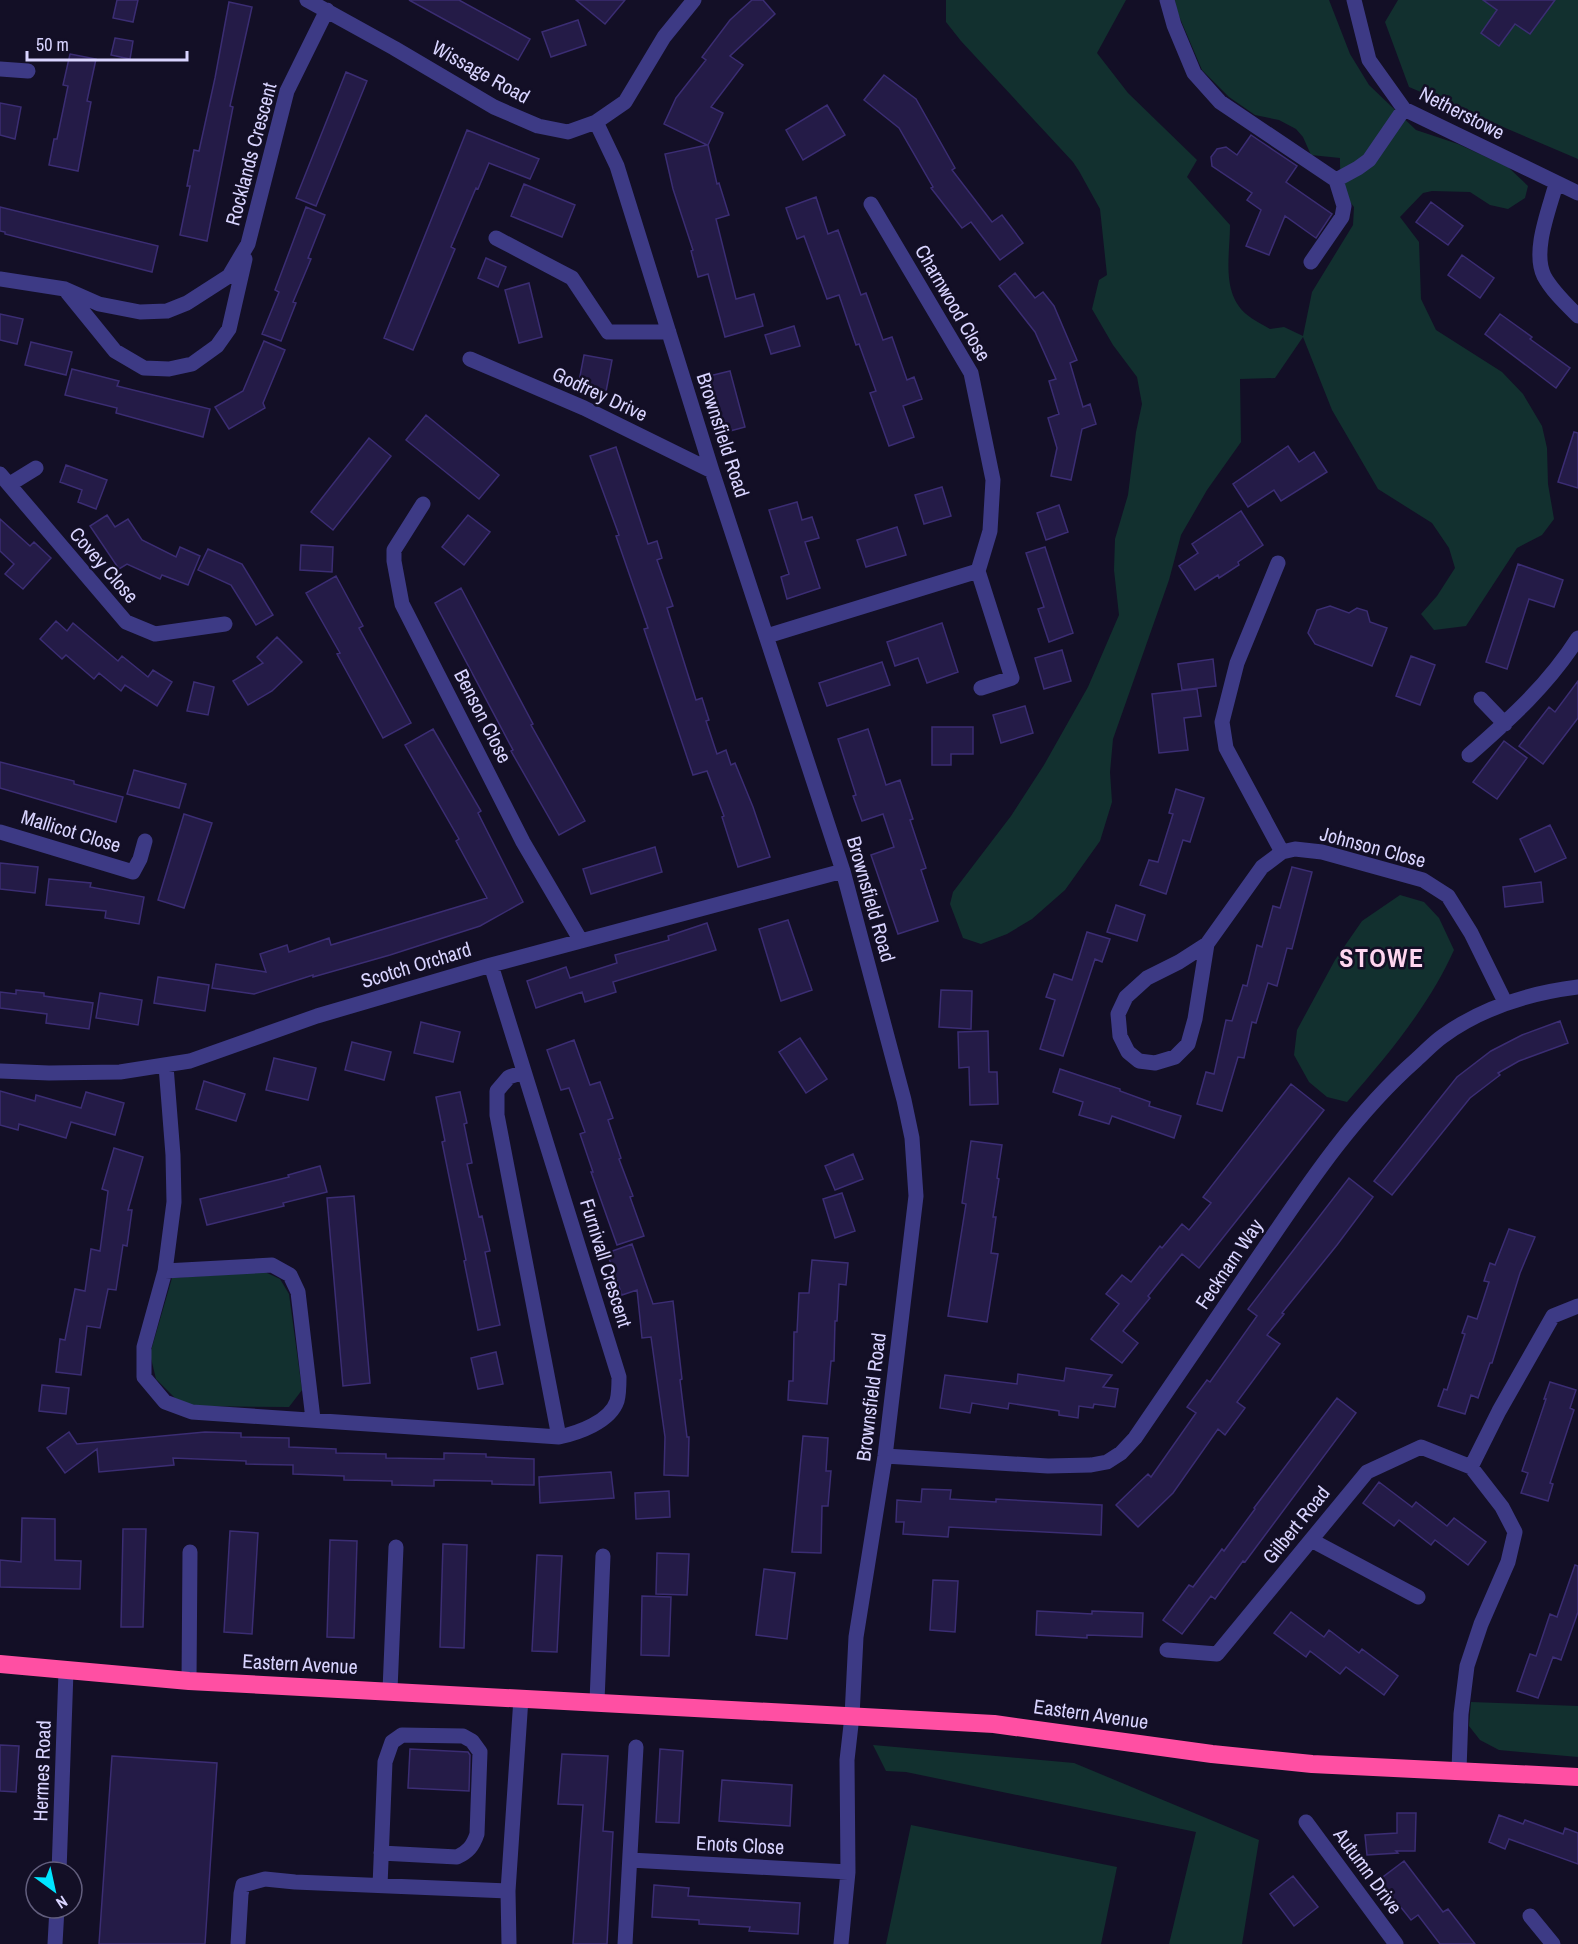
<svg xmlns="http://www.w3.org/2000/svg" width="1578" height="1944" viewBox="0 0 1578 1944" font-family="'Archivo Narrow',sans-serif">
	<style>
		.green { fill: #12302f }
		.building { fill: #241b47; stroke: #3b2d73; stroke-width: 1.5 }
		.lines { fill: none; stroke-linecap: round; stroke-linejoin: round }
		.minor { stroke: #3d3a85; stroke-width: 15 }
		.highway { stroke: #ff4fa3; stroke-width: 18 }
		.labels { text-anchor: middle; stroke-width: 5; stroke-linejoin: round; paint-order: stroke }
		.street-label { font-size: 20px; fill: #d9d4ff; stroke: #130f26 }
		.district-label { font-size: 26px; font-weight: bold; letter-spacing: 1.5px; fill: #ffd6f0; stroke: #130f26 }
	</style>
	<rect width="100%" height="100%" fill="#130f26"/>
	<!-- green -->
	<path class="green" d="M946,0h180l-29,53 31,40 69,67 -10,17 43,48c0,30 -9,67 16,89 7,6 16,10 24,15l14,-2 19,9 9,-44 41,-67 1,-18c-13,-16 -14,-28 -14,-49l-29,-3 -8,-18 -7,-8 -17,-9 -24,-5 -26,-18 -27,-27 -26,-61 -1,-9h154l21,54 19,31 47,45 42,14 50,23 20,19 -3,12 -17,11 -18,-4 -20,-13 -38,-1 -9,2 -23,24 19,25 2,57 15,31 66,42 21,22 19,32 5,22 1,36 6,35 -12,16 -25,13 -51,78 -32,4 -13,-16 16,-18 18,-28 -6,-20 -17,-25 -54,-34 -46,-79 -29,-73 -28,41 -35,1 1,63 -34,48 -26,45 -12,45 -56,159 -3,33 2,30 -12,39 -35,49 -33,29 -25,15 -26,10 -18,-6 -13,-34 3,-12 58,-76 33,-51 44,-78 31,-72 -5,-45 1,-31 13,-44 8,-63 6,-28 -5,-27 -24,-32 -21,-36 7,-29 8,-5 -7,-66 -21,-38 -6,-9 -112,-121 -15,-19z
		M1398,0h180v159l-169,-72 -24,-65z
		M1400,895l24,7 15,16 15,32c-25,56 -67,106 -107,152l-20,-5 -18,-15 -15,-27 3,-25 38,-70 27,-39z
		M265,1272l15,7 9,15 13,96 -13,17 -96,-1 -18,-8 -19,-19 -6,-25 22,-76z
		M1471,1702l107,4v51l-79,-7 -19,-10 -11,-14z
		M873,1745l201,18 185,77 -17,104h-73l27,-112 -290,-60 -20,-1z
		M911,1825l206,42 -16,77h-215z"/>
	<!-- building -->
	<path class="building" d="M117,0h21l-5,22 -20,-4z
		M409,0h50l71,39 -12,21z
		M576,0h49l-20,24z
		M752,0h11l12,14 -45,42 13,9 -32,42 12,6 -15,32 9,39 2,-1 10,32 -13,4 20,80 18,-5 9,32 -38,11 -17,-63 -10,3 -7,-26 2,-1 -20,-61 -8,-35 42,-9 -43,-21 12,-26 30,-38 -4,-3 28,-37z
		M1483,0h72l-25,34 -15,-10 -16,22 -18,-13 16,-23z
		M229,2l23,5 -22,99 3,1 -26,134 -27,-6 10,-49h-3l7,-36 5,1 16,-73z
		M578,20l8,25 -35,12 -9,-25z
		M115,38l18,3 -3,18 -19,-4z
		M70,54l26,5 -9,42 4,1 -13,69 -29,-6 5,-26h3l11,-53 -5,-1z
		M346,72l21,9 -51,125 -20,-8z
		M884,75l32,24 39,69 -3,2 40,52 10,-7 21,28 -23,17 -29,-38 -9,6 -31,-40 2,-1 -34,-59 -35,-28z
		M0,103l21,4 -6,32 -15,-4z
		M827,105l18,30 -42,25 -17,-30z
		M467,130l72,29 -9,20 -41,-16 -11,26 -2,-1 -25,59 4,2 -42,101 -29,-12z
		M1251,135l46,31 -11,16 46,32 -16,24 -31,-22 -16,39 -23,-9 15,-36 -14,-10 5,-7 -40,-27 -1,-9 6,-8 9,-2 11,8z
		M524,184l51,21 -13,32 -51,-21z
		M816,197l12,37 10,-4 23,65 5,-2 17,47 9,-3 15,43 7,-3 8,22 -19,7 11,31 -25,9 -19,-53 6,-2 -17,-47 -3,1 -17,-50 -12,4 -23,-63 -7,3 -11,-31z
		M1431,202l32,24 -15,19 -32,-23z
		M0,207l158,39 -6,26 -147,-38v-2l-5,-1z
		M306,207l19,8 -17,43 3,1 -18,43 3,1 -15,38 -19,-7 17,-42 -4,-2z
		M1462,255l32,23 -14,20 -32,-23z
		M486,258l20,9 -8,20 -20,-9z
		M1015,273l20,25 8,-6 11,14 23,54 -7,3 13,44 7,-3 6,20 -14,5 -11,51 -20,-4 6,-28 -9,-30 11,-4 -10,-33 7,-2 -21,-47 -36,-46z
		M529,283l13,54 -23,6 -14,-53z
		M0,314l23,5 -6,25 -17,-4z
		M1500,314l32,23 -2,2 40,29 -14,20 -71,-54z
		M794,326l6,20 -29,8 -6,-19z
		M264,341l21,9 -22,53 2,5 -36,21 -14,-22 28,-16z
		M31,342l41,10 -6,23 -41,-10z
		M584,355l28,5 -7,37 -28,-5z
		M72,369l47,12 -2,5 93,23 -7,28 -87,-24 1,-5 -52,-13z
		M730,371l15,56 -26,7 -14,-57z
		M426,415l73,60 -20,24 -73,-59z
		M1574,432l4,1v55l-20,-6z
		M369,438l22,18 -58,74 -22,-18z
		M1288,446l11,16 15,-10 13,20 -46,29 -7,-11 -26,17 -15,-23z
		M616,447l32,97 9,-3 5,17 -5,2 16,46 -6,2 29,92 6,-2 7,22 -3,1 11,33 9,-4 5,15 4,-2 18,44 17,50 -32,10 -16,-50 2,-1 -17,-45 -14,4 -49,-146 4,-1 -32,-92 3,-1 -29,-79z
		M66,465l41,15 -11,29 -18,-7 4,-12 -22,-8z
		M942,487l9,29 -27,8 -9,-29z
		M797,502l5,18 10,-3 7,21 -14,4 15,46 -33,11 -6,-22 8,-3 -20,-64z
		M1059,505l9,27 -22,8 -9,-27z
		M1241,511l22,34 -25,17 1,3 -20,13 -1,-3 -23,15 -16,-24 19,-13 -6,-9z
		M107,515l8,12 13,-8 14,21 34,17 4,-10 20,9 -12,29 -26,-10 -2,4 -33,-15 -8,5 -29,-43z
		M468,515l22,17 -26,33 -22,-18z
		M0,519l30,27 4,-4 17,16 -28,31 -18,-15 9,-10 -14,-13z
		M897,527l9,28 -40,12 -9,-27z
		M301,545l32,2 -1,25 -32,-2z
		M1045,547l28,86 -24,9 -11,-33 6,-2 -18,-54z
		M208,549l34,15 31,51 -17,10 -25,-40 -33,-15z
		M1518,564l45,16 -9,27 -25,-8 -22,70 -21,-7z
		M336,576l27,50 -4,2 52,95 -28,15 -46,-84 3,-1 -34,-60z
		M461,588l72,136 -2,1 54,96 -26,14 -48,-84 2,-1 -78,-147z
		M1330,606l19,7 8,-5 10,3 3,11 17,6 -15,38 -57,-22 -7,-11 9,-23z
		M56,621l11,10 6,-8 45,38 4,-5 26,21 5,-7 19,12 -15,24 -32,-21 -4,6 -22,-18 -5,6 -28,-24 -4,4 -22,-20z
		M942,623l16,49 -31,11 -9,-25 -23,8 -8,-24z
		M277,637l25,25 -30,29 -24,14 -15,-24 30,-18 -6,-6z
		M1062,650l9,31 -27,8 -9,-31z
		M1411,656l24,9 -15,40 -24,-9z
		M1213,659l3,27 -34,4 -4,-26z
		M882,662l8,23 -63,21 -8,-23z
		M1578,681v37l-35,46 -24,-18 30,-39 6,5z
		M194,682l20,5 -6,28 -21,-4z
		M1197,689l4,27 -17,2 4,32 -29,3 -7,-59z
		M1025,706l8,27 -32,10 -8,-28z
		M932,727h41v27h-22v11h-19z
		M433,729l48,82 -3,2 45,89 -43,24 -90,29 -77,22v-2l-59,19 -42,-6 4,-24 50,8 -6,-18 27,-9 2,7 40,-14 2,7 156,-47 -31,-57 3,-2 -54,-94z
		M868,729l18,56 14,-5 13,39 -3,1 16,48 -5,2 17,51 -40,13 -27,-79 23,-8 -11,-33 -21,7 -9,-25 3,-1 -18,-56z
		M1504,741l23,17 -30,41 -24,-17z
		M0,762l74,19v3l49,13 -7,25 -116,-34z
		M134,770l52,14 -7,24 -52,-14z
		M1176,789l28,9 -14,44 -7,-2 -17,54 -26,-9 9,-25 9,2 15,-48 -4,-1z
		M184,814l28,9 -28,85 -26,-8z
		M1550,825l16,33 -31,14 -15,-33z
		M655,847l7,25 -71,22 -8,-25z
		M0,863l38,4 -3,26 -35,-4z
		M1292,867l20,5 -20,77 -5,-1 -10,38 -9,-3 -12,40 -4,-1 -8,36 -6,-1 -16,54 -25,-7 9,-32 8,2 12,-54 6,1 11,-36 4,1 10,-41 5,2 11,-41 7,2z
		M49,879l42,4 -1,4 54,10 -5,27 -34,-6 1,-7 -60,-6z
		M1541,882l2,20 -38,5 -2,-20z
		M1116,905l29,10 -8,26 -30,-9z
		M788,920l24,70 -31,11 -22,-72z
		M707,923l9,27 -103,32 3,10 -31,10 -3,-10 -46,16 -9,-27 39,-14 4,11 47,-15 -2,-8 54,-15 -1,-4z
		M1087,932l23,7 -8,23 -7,-3 -32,97 -23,-7 15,-49 -9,-3 8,-23 18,6z
		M158,977l51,8 -4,26 -51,-8z
		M16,990l28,3v3l49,7 -4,26 -43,-6 1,-9 -47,-6v-16l16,2z
		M941,990l31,1 -1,38 -32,-2z
		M100,993l42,7 -4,25 -42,-7z
		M1560,1021l8,22 -49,18 -21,12 2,2 -30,23 -78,97 -18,-14 83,-104 34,-26 31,-16z
		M421,1022l39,10 -7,30 -39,-9z
		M988,1031l1,41h8l1,32 -28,1 -1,-38 -10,1 -1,-36z
		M800,1038l27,41 -21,14 -27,-41z
		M574,1040l16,45 10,-3 13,36 -5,2 13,38 -2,1 14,37 -3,1 14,39 -27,9 -26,-73h2l-13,-38 5,-2 -16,-44 -8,2 -14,-40z
		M352,1042l39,10 -7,28 -39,-10z
		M274,1058l42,10 -8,32 -42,-10z
		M1060,1069l60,20v2l30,11 -1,4 32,10 -7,22 -62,-22 -3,8 -30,-9 4,-13 -30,-10z
		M204,1081l41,13 -9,27 -40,-12z
		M1291,1084l33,26 -125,158 -17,-14 -34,42 2,2 -27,33 15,12 -16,20 -31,-24 28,-35 -13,-10 16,-19 9,7 29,-36 2,2 20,-24 7,6 22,-27 -8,-6z
		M0,1091l35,10 1,-6 45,13 5,-16 38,11 -9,32 -44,-13 -5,16 -47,-14 -1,6 -18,-5z
		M460,1092l7,31 -3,1 8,39 -5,1 12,53 3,-1 8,35 -5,1 15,73 -22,5 -14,-69 2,-1 -24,-118 3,-1 -9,-44z
		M971,1141l31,4 -5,33 2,1 -6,38h3l-5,36 7,1 -11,68 -39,-6 18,-112 -4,-1z
		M114,1148l29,9 -15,53h4l-5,36 -4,-1 -7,45 -8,-1 -8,39 -13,-2 -6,49 -25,-3 4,-33 5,1 10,-51 10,2 6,-42 9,2 8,-60 -6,-2z
		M853,1154l10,25 -28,11 -10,-24z
		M320,1166l7,26 -44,11 1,3 -77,19 -7,-26 89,-22 -1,-2z
		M1349,1178l24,19 -36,48 -55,68 2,1 -17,21 13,9 -43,58 8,6 -20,27 -7,-6 -45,64 -35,34 -22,-22 32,-31 3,3 45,-64 -9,-6 20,-27 3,2 47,-66 -9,-7z
		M842,1193l13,38 -20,7 -12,-39z
		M354,1196l16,187 -27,3 -16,-188z
		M1509,1229l26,8 -15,36 -28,90h-2l-12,35 -7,-3 -6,19 -27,-8 6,-17 3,1 18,-56 -3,-1 6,-17 9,3 12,-37 -5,-1 6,-18 5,2z
		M632,1244l21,60 20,-3 9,78 -2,1 7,57h2l-1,39 -24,-1 1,-38 -14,-100 -9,1 -5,-48 -15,5 -15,-42z
		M812,1260l36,3 -2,22 -7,-1 -2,37h-2l-1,40h-3l-4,43 -39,-4 1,-19h4l1,-49h3l2,-39h10z
		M496,1352l7,32 -25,5 -7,-31z
		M1066,1368l46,7 -9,12 15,2 -3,18 -21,-3 -1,4 -14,-2 -1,12 -19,-3v-4l-50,-8 -1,6 -36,-6 -2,10 -30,-5 5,-33 72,9 1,-10 46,7z
		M1550,1382l26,8 -6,18 4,2 -24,73 3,1 -5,17 -27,-8 7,-20 -6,-2 24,-72h-2z
		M42,1385l27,3 -3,26 -27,-3z
		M1337,1398l19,15 -111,149 -2,-1 -28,38 -4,-3 -29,38 -19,-14 26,-35 4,2 29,-38 2,2 31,-42 -1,-1z
		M69,1432l8,12 128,-12 36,1v4l48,1v9l47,2v4l50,1v4l58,1v-6l42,1v3l48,2v26l-42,-1v-3l-58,-1v6l-42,-1v-4l-48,-1v-4l-51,-2v-9l-47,-1v-3l-73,-3 1,7 -75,7 -2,-23 -32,24 -18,-25z
		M803,1436l25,2 -2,33h5l-3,35h-6l-1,47 -29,-1z
		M611,1472l3,26 -74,5 -1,-26z
		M1379,1482l33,25 4,-5 31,24 7,-8 32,24 -18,23 -33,-25 -4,5 -32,-25 -5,6 -31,-23z
		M922,1489l29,1 -1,9 46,3v-3l106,6 -1,30 -152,-8 -1,10 -45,-3 1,-12h-8l1,-22 24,2z
		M669,1491l1,26 -34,2 -1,-26z
		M22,1518l33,1v41l26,1 -1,28 -80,-2v-27l21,2z
		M123,1529h23l-3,98h-22z
		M230,1531l28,2 -6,101 -28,-2z
		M330,1540l27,1 -3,97 -27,-1z
		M443,1544l24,1 -3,103 -24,-1z
		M657,1553l32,1 -2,41 -31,-1z
		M537,1555l25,1 -5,96 -25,-1z
		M1575,1565l3,1v46l-17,48 -8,-3 -15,41 -21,-7 13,-37 6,2 14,-42 7,3z
		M764,1569l31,4 -8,66 -31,-4z
		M933,1580l25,1 -3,51 -25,-2z
		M642,1596l29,1 -2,59 -28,-1z
		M1037,1611l55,3v-3l51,2 -1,24 -55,-2v3l-51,-3z
		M1291,1612l33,25 5,-7 30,23 3,-4 36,27 -14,19 -38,-28 -6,7 -30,-23 -4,6 -32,-24z
		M0,1745l19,1 -3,46 -16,-1z
		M410,1749l58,3 2,3 -1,36 -61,-3z
		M660,1749l23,2 -4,72 -23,-1z
		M562,1754l46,2 -5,75 10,1 -6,112h-34l10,-139 -25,-1z
		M112,1756l105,7 -12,181h-106z
		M722,1780l70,5 -2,41 -71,-5z
		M1397,1813h19l-1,38h-19l2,2 -31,2 -2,-20 32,-2z
		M1499,1815l24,9 2,-4 38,14 2,-6 13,5v31l-69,-25 -4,10 -16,-7z
		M1404,1861l39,51 5,-3 27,35h-35l-22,-29 -7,5 -32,-40z
		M1293,1876l25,31 -24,19 -24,-32z
		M654,1885l35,3 -1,8 112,7 -2,31 -49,-3 1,-4 -51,-3v-4l-47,-3z"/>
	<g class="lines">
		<!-- minor -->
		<path class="minor" d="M307,0l87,48 100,59 44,19 30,6 28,-10 29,-20 39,-65 30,-37
			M1167,0l7,25 20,48 26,29 116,78 8,26 -2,11 -31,45
			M1354,0l15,60 35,49 174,84
			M0,69l28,2
			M596,122l21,44 95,305 131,400 61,229 8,38 4,58 -31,260 -29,181 -4,79 -5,44 1,112 -7,72
			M1336,180l22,-12 11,-8 35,-51
			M1556,184c-7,26 -24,67 -12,92 8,15 22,28 34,40
			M496,238l76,40 36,54h61
			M0,279l65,10 34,15 41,8 27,-1 20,-8 42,-27 19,-32 39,-153 40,-81
			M67,292l48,59 29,17 25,1 23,-5 25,-18 12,-17 16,-70
			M470,359l114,49 128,63
			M0,474l126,148 29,12 70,-10
			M10,484l26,-16
			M423,504l-29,46v11l8,43 121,238 58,99
			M1278,563l-41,100 -15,59 4,26 56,104
			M978,571l34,107 -31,10
			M767,636l211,-65 12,-40 3,-51 -22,-107 -100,-169
			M1481,699l24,25
			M1469,755c42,-37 79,-70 109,-117
			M0,832l133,40 7,-13 5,-18
			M1207,944l-28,18 -32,16 -21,19 -8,17 2,22 8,16 11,9 16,2 20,-6 13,-13 7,-25 12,-75 55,-77 20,-15 13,-3 27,3 101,28 25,16 23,37 34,69
			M166,1066l7,89 1,47 -9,69 -21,76v30l21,25 27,10 367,25c19,-4 51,-15 58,-36 2,-7 2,-16 2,-24l-128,-412
			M0,1071l49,2 71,-1 70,-11 127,-45 174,-51 352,-94
			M524,1072l-15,5 -12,14v24l62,322
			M165,1271l107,-6 18,10 8,17 15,127
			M885,1456l163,10 43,-1 16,-3 14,-9 14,-15c45,-65 89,-130 133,-195 44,-65 89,-131 148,-183 9,-8 17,-17 27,-24 40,-29 87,-43 135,-49
			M1311,1540l107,57
			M1167,1650l50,4 150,-182 54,-25 50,20
			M189,1681l1,-129
			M390,1690l6,-143
			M597,1701l6,-145
			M1459,1770l2,-56 6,-48 14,-42 27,-62 7,-30 -13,-25 -31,-40 28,-56 54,-95 25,-10
			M1306,1822l90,122
			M630,1860l218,12
			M59,1872l7,-201
			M380,1886l5,-124 7,-20 10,-7 61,1 9,5 8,11 -3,82c-4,12 -9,18 -20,23l-76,-4
			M1530,1916l23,28
			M55,1944l2,-36
			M238,1944l3,-50 2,-9 22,-6 30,3 213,9
			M509,1944l-1,-53 13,-193
			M625,1944l11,-197"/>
		<!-- highway -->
		<path class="highway" d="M0,1664l189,17 805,43 218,30 100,10 266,13"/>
	</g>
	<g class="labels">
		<!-- street labels -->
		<g class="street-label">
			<text transform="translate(481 72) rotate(29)" y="7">Wissage Road</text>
			<text transform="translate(1462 113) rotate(27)" y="7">Netherstowe</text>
			<text transform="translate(251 154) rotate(-75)" y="7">Rocklands Crescent</text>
			<text transform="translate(953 303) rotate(60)" y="7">Charnwood Close</text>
			<text transform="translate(600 394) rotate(25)" y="7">Godfrey Drive</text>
			<text transform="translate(723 435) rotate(72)" y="7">Brownsfield Road</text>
			<text transform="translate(104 565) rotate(49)" y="7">Covey Close</text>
			<text transform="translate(483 716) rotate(63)" y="7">Benson Close</text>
			<text transform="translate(71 831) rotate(17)" y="7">Mallicot Close</text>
			<text transform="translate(1373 847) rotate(15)" y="7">Johnson Close</text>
			<text transform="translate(871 899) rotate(74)" y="7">Brownsfield Road</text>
			<text transform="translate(416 965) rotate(-17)" y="7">Scotch Orchard</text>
			<text transform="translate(606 1263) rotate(73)" y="7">Furnivall Crescent</text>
			<text transform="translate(1229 1264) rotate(-56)" y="7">Fecknam Way</text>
			<text transform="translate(871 1397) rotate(-83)" y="7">Brownsfield Road</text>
			<text transform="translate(1296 1525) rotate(-51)" y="7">Gilbert Road</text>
			<text transform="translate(300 1664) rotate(3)" y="7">Eastern Avenue</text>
			<text transform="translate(1091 1714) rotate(8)" y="7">Eastern Avenue</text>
			<text transform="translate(42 1771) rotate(-88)" y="7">Hermes Road</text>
			<text transform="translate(740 1845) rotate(3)" y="7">Enots Close</text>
			<text transform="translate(1368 1871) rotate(54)" y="7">Autumn Drive</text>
		</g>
		<!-- district labels -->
		<g class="district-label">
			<text x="1382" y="967">STOWE</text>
		</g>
	</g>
	<!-- north arrow -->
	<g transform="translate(54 1890) rotate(147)"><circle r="28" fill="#130f26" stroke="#625e7d" stroke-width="1.5"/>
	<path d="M0-4.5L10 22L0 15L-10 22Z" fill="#00e5ff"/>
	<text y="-9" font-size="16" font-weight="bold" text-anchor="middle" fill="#d9d4ff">N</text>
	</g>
	<!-- scale -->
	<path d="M27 51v9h160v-9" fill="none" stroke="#d9d4ff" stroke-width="3"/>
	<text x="36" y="51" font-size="18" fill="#d9d4ff" stroke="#130f26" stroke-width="4.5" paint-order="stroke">50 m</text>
</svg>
